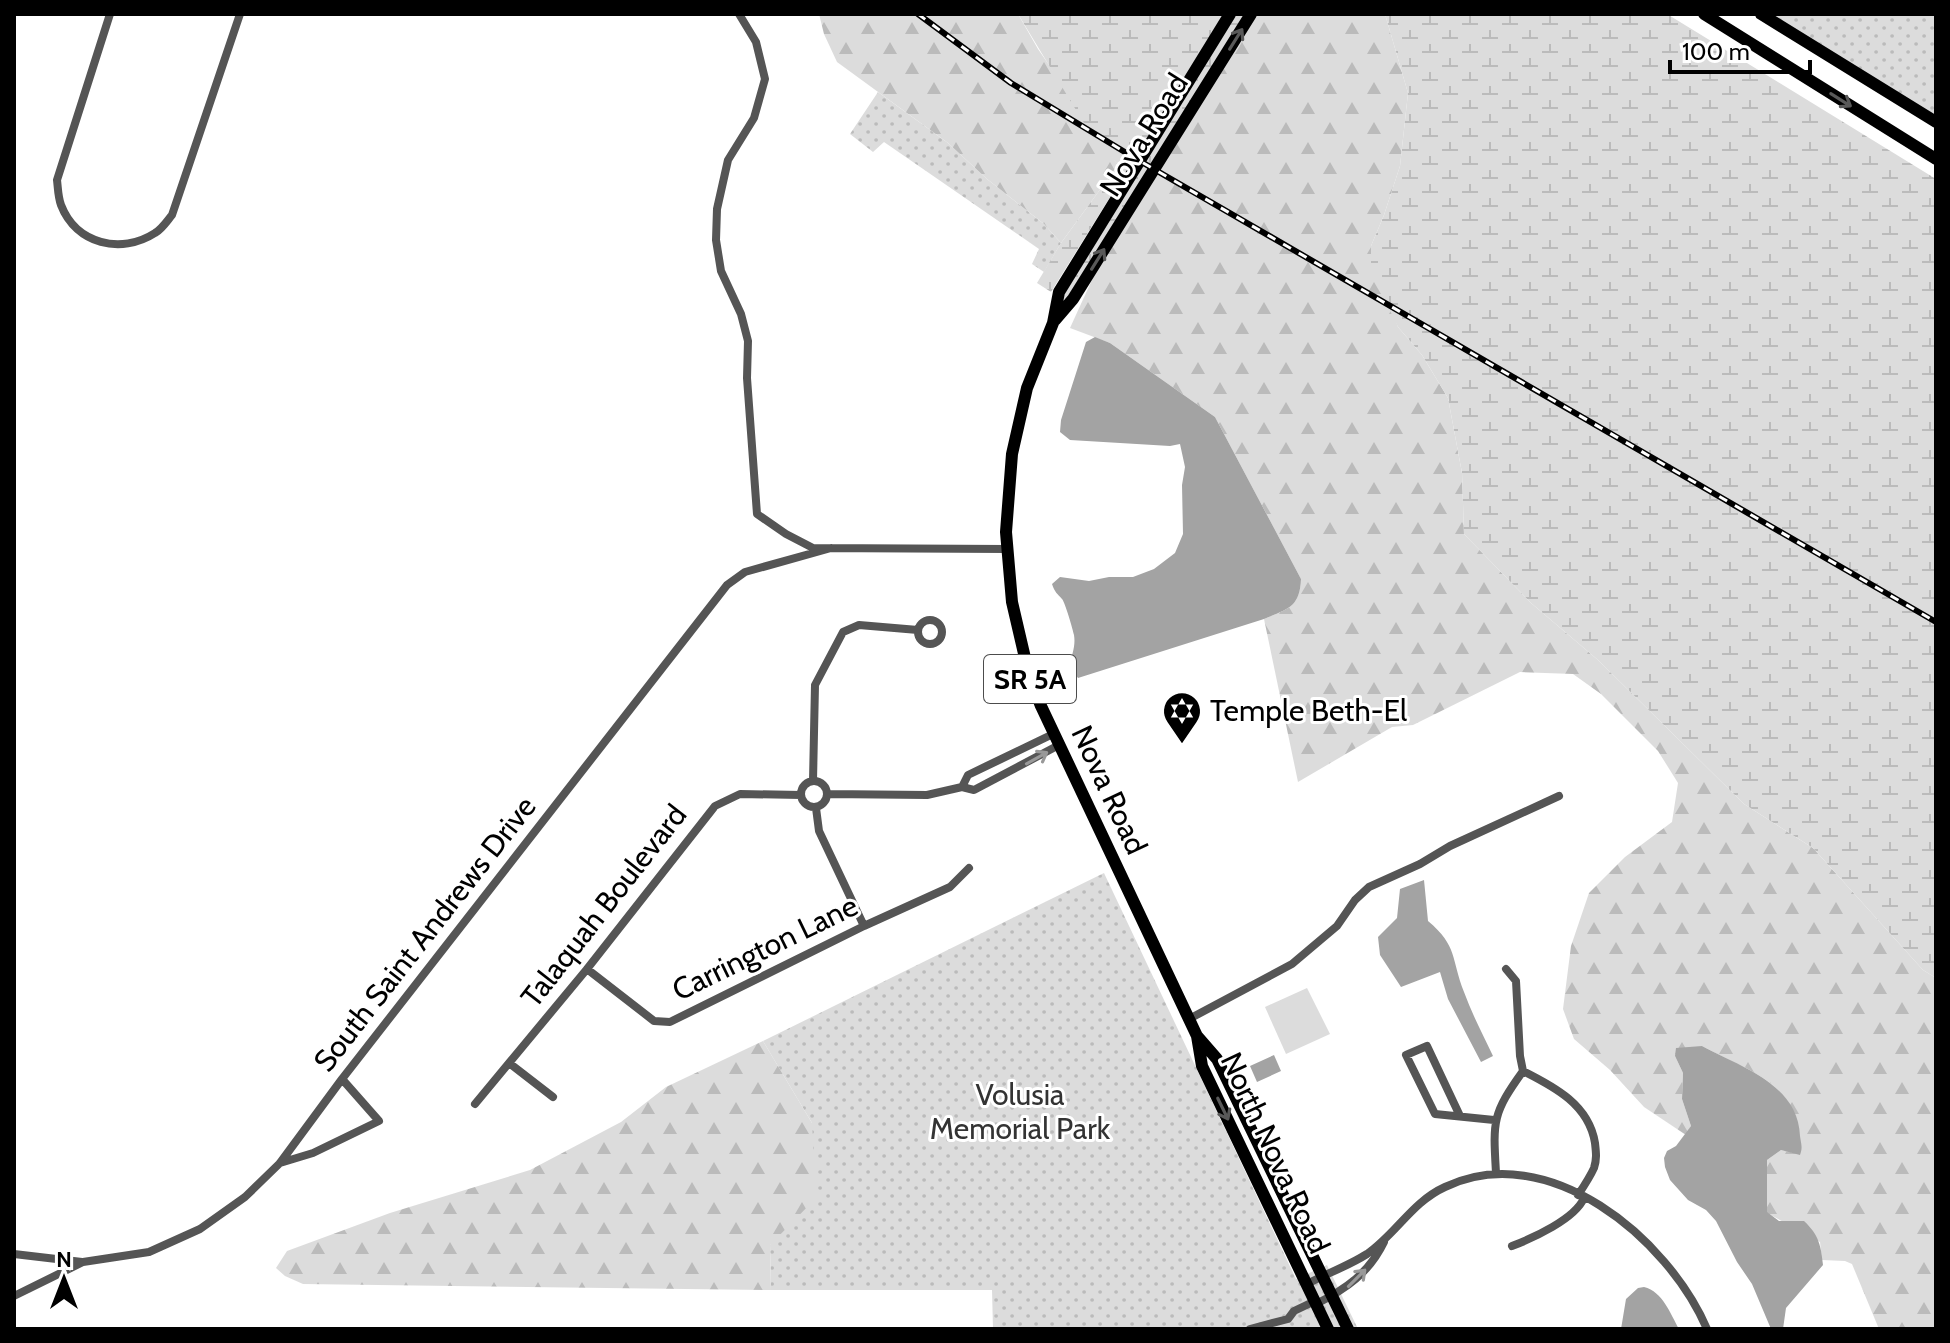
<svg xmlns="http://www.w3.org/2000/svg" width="1950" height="1343" viewBox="0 0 1950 1343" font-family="Cabin,sans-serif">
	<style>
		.grass { fill: url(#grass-dots) }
		.forest { fill: url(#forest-firs) }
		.wetland { fill: url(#wetland-marsh) }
		.pitch { fill: #dcdcdc }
		.water { fill: #a3a3a3 }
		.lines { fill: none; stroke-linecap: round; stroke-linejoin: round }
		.street { stroke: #555; stroke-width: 8 }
		.primary { stroke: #000; stroke-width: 12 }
		.rail-casing { stroke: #000; stroke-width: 6 }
		.rail { stroke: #fff; stroke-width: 3; stroke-dasharray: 9; stroke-linecap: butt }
		.oneway { stroke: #595959 }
		.oneway2 { stroke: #999 }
		.labels { text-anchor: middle; stroke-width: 6; stroke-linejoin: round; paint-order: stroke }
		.shield { fill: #fff; stroke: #4c4c4c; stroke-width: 2 }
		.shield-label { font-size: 28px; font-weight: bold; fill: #000 }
		.street-label { font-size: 30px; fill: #000; stroke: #fff }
		.poi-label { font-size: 30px; fill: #000; stroke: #fff; text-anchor: start }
		.park-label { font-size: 30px; fill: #333; stroke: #fff }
	</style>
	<defs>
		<pattern id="grass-dots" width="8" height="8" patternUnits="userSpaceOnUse" patternTransform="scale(2)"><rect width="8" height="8" fill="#dcdcdc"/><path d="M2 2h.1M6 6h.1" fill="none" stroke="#bbb" stroke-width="1.8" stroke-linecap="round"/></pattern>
		<pattern id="forest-firs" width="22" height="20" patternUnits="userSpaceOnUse" patternTransform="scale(2)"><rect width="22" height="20" fill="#dcdcdc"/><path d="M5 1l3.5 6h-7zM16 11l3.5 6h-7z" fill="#bbb"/></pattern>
		<pattern id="wetland-marsh" width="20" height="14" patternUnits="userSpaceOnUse" patternTransform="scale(2)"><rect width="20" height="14" fill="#dcdcdc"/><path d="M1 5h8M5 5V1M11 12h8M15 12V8" fill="none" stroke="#bbb"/></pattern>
	</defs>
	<rect width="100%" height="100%" fill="#fff"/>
	<!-- grass -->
	<path class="grass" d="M1761,14h175v108z
		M878,92l70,51 39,36 57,45 17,19 -17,29 -12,-8 7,-15 -155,-107 -11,10 -23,-18z
		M1104,873l192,406 31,-14 31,64h-365l-1,-39h-221l-1,-45 42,-122 -49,-82z"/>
	<!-- forest -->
	<path class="forest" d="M819,14h199l20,35 80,116 -57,78 -17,-19 -57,-45 -39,-36 -111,-81 -13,-28z
		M1257,14h128l23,79 -8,73 -16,49 -13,31 27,81 24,28 26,43 14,75 2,61 67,69 67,57 146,144 69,44 110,122 13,8v351h-57l-27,-65 -7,-3 -23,-1 -2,-18 -53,-29v-53l14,-10 19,4c1,-71 -44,-79 -98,-108l-27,10 8,17 -1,26 9,27 -5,9 -42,-28 -34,-37 -36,-31 -11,-30 8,-63 18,-53 36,-36 47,-35 6,-39 -20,-32 -57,-57 -28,-20 -53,-2 -107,53 -21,2 -94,55 -34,-163c23,-10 36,-11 37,-40l-86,-162 -105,-74 -40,-15 26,-57z
		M763,1041l49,82 4,75 -46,47 1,45 -468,-6 -18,-8 -9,-8 11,-17 103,-38 140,-43 91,-48 45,-35z"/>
	<!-- wetland -->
	<path class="wetland" d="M1018,14h206l-173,278 -14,-9 24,-40 57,-78 -36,-45z
		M1235,14h10l-179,286 -4,-2z
		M1385,14h282l269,165v799l-13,-8 -110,-122 -69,-44 -146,-144 -67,-57 -67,-69 -2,-61 -14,-75 -26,-43 -24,-28 -27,-55v-26l13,-31 16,-49 8,-73z"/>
	<!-- pitch -->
	<path class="pitch" d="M1307,988l23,46 -44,20 -21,-47z"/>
	<!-- water -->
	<path class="water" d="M1095,337l15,6 105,74 86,162c-1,29 -14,30 -37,40l-186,59c-14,-18 -1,-24 -4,-43 -1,-5 -9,-33 -12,-36 -5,-6 -7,-6 -10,-15l8,-7 29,4 20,-4h24l21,-8 21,-16 8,-19 -1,-49 3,-18 -5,-23 -10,2 -100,-6 -10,-8 1,-12 25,-78z
		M1424,880l4,41c30,25 23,38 36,71 8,22 19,43 29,64l-12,6 -33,-63 -8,-27 -39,15 -21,-32 -2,-18 19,-19 3,-29z
		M1702,1046c39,21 96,38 98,90 1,8 3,11 0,19l-19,-5 -14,10v52l12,9h25c15,14 17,25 19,44l-37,43 -3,21h-12l-19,-45 -15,-22 -21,-41 -10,-11 -18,-10 -18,-20 -5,-13 -1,-9 3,-7 9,-5 15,-20 -9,-27 1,-26 -8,-17 1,-8z
		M1274,1055l7,16 -24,11 -7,-16z
		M1644,1287c19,5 26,26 35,42h-58l5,-30 12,-11z"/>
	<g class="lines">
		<!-- street -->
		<path class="street" d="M110,14l-53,166c1,8 1,17 4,25 15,39 60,50 94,28 7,-4 12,-12 17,-18l68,-201
			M739,14l17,28 9,37 -11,39 -26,42 -11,49 -1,31 5,31 20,43 7,27 -1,37 10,136 29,20 27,14 194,1
			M918 632a12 12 0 1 1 24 0a12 12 0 1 1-24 0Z
			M801 794a13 13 0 1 1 26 0a13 13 0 1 1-26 0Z
			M813,781l2,-96 28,-53 16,-7 59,5
			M962,787l6,-12 85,-41
			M827,794l100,1 35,-8 12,3 85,-45
			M816,808l3,23 45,95
			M587,969l67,52 16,1 194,-96 86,-39 19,-19
			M1189,1019l103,-55 45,-38 18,-26 14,-13 51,-23 30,-18 109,-50
			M509,1063l44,34
			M1523,1071c32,16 66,34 72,72 1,9 2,16 -1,25 -4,9 -10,18 -16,27
			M475,1104l112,-135 128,-163 25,-12 61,1
			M1460,1116l-33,-70 -21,9 29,59 59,6
			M280,1163l33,-10 66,-32 -37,-42
			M1496,1173c-3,-52 -4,-59 27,-102l-3,-15 -4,-75 -10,-12
			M1512,1246c21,-8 63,-27 72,-48
			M14,1254l68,8
			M1307,1284c19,-10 41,-18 60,-30 29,-20 45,-52 78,-67 103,-49 223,51 262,142
			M14,1296l69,-34 66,-10 51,-23 45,-32 35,-34 62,-84 385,-494 18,-13 86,-24
			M1316,1304c30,-15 53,-31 68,-62
			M1250,1329l38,-10 6,-8 21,-10"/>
		<!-- primary -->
		<path class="primary" d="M1230,14l-171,278 -6,31 -26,65 -15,66 -6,78 6,70 17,73 12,31 156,330 20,23 131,270
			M1704,14l232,145
			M1761,14l175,108
			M1055,320l18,-21 178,-285
			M1197,1036l5,30 126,263"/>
		<defs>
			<path id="rail" d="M918,14l93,69 122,74 803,465"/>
		</defs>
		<!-- rail casing -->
		<use href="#rail" class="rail-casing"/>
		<!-- rail -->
		<use href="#rail" class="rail"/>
	</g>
	<!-- one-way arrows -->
	<defs><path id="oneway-shaft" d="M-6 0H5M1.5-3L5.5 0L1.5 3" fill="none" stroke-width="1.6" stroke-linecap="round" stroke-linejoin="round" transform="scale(2)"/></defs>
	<g class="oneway">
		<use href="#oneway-shaft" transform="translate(1236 39) rotate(-58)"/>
		<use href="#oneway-shaft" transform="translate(1841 100) rotate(32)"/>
		<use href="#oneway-shaft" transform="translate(1098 259) rotate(-58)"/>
		<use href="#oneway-shaft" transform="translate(1223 1109) rotate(64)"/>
	</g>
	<g class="oneway2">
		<use href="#oneway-shaft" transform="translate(1037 758) rotate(-29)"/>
		<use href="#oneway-shaft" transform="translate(1357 1278) rotate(-45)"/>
	</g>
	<!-- icons -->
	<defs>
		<symbol id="synagogue-pin" viewBox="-11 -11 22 30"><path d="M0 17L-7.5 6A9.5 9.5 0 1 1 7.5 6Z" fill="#000" stroke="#fff"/><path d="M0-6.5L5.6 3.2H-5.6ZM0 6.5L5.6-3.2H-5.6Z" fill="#fff"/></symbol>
	</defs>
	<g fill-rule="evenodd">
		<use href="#synagogue-pin" x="1160" y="689" width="44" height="60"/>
	</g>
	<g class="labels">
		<!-- shield labels -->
		<rect class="shield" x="984" y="655" width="92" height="48" rx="6"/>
		<g class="shield-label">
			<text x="1030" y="689">SR 5A</text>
		</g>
		<!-- street labels -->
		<g class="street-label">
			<text transform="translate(1144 135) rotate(-58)" y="10">Nova Road</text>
			<text transform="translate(1109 790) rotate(65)" y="10">Nova Road</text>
			<text transform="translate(604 906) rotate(-52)" y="10">Talaquah Boulevard</text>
			<text transform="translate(425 934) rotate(-52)" y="10">South Saint Andrews Drive</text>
			<text transform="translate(765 948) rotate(-26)" y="10">Carrington Lane</text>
			<text transform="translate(1275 1153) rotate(65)" y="10">North Nova Road</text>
		</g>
		<!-- poi labels -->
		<g class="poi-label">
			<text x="1210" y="721">Temple Beth-El</text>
		</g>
		<!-- park labels -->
		<g class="park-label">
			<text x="1020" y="1105">Volusia<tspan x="1020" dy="34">Memorial Park</tspan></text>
		</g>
	</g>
	<!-- border -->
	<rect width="1950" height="1343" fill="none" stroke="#000000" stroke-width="32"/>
	<!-- north arrow -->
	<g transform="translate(64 1279)" stroke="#ffffff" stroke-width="6" paint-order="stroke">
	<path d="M0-6L14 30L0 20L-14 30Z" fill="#000000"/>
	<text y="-12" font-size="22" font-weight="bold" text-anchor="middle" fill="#000000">N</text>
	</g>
	<!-- scale -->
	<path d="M1670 60v12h140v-12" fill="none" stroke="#000000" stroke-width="4"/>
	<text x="1682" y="60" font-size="24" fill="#000000" stroke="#ffffff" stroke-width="6" paint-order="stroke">100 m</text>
</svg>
